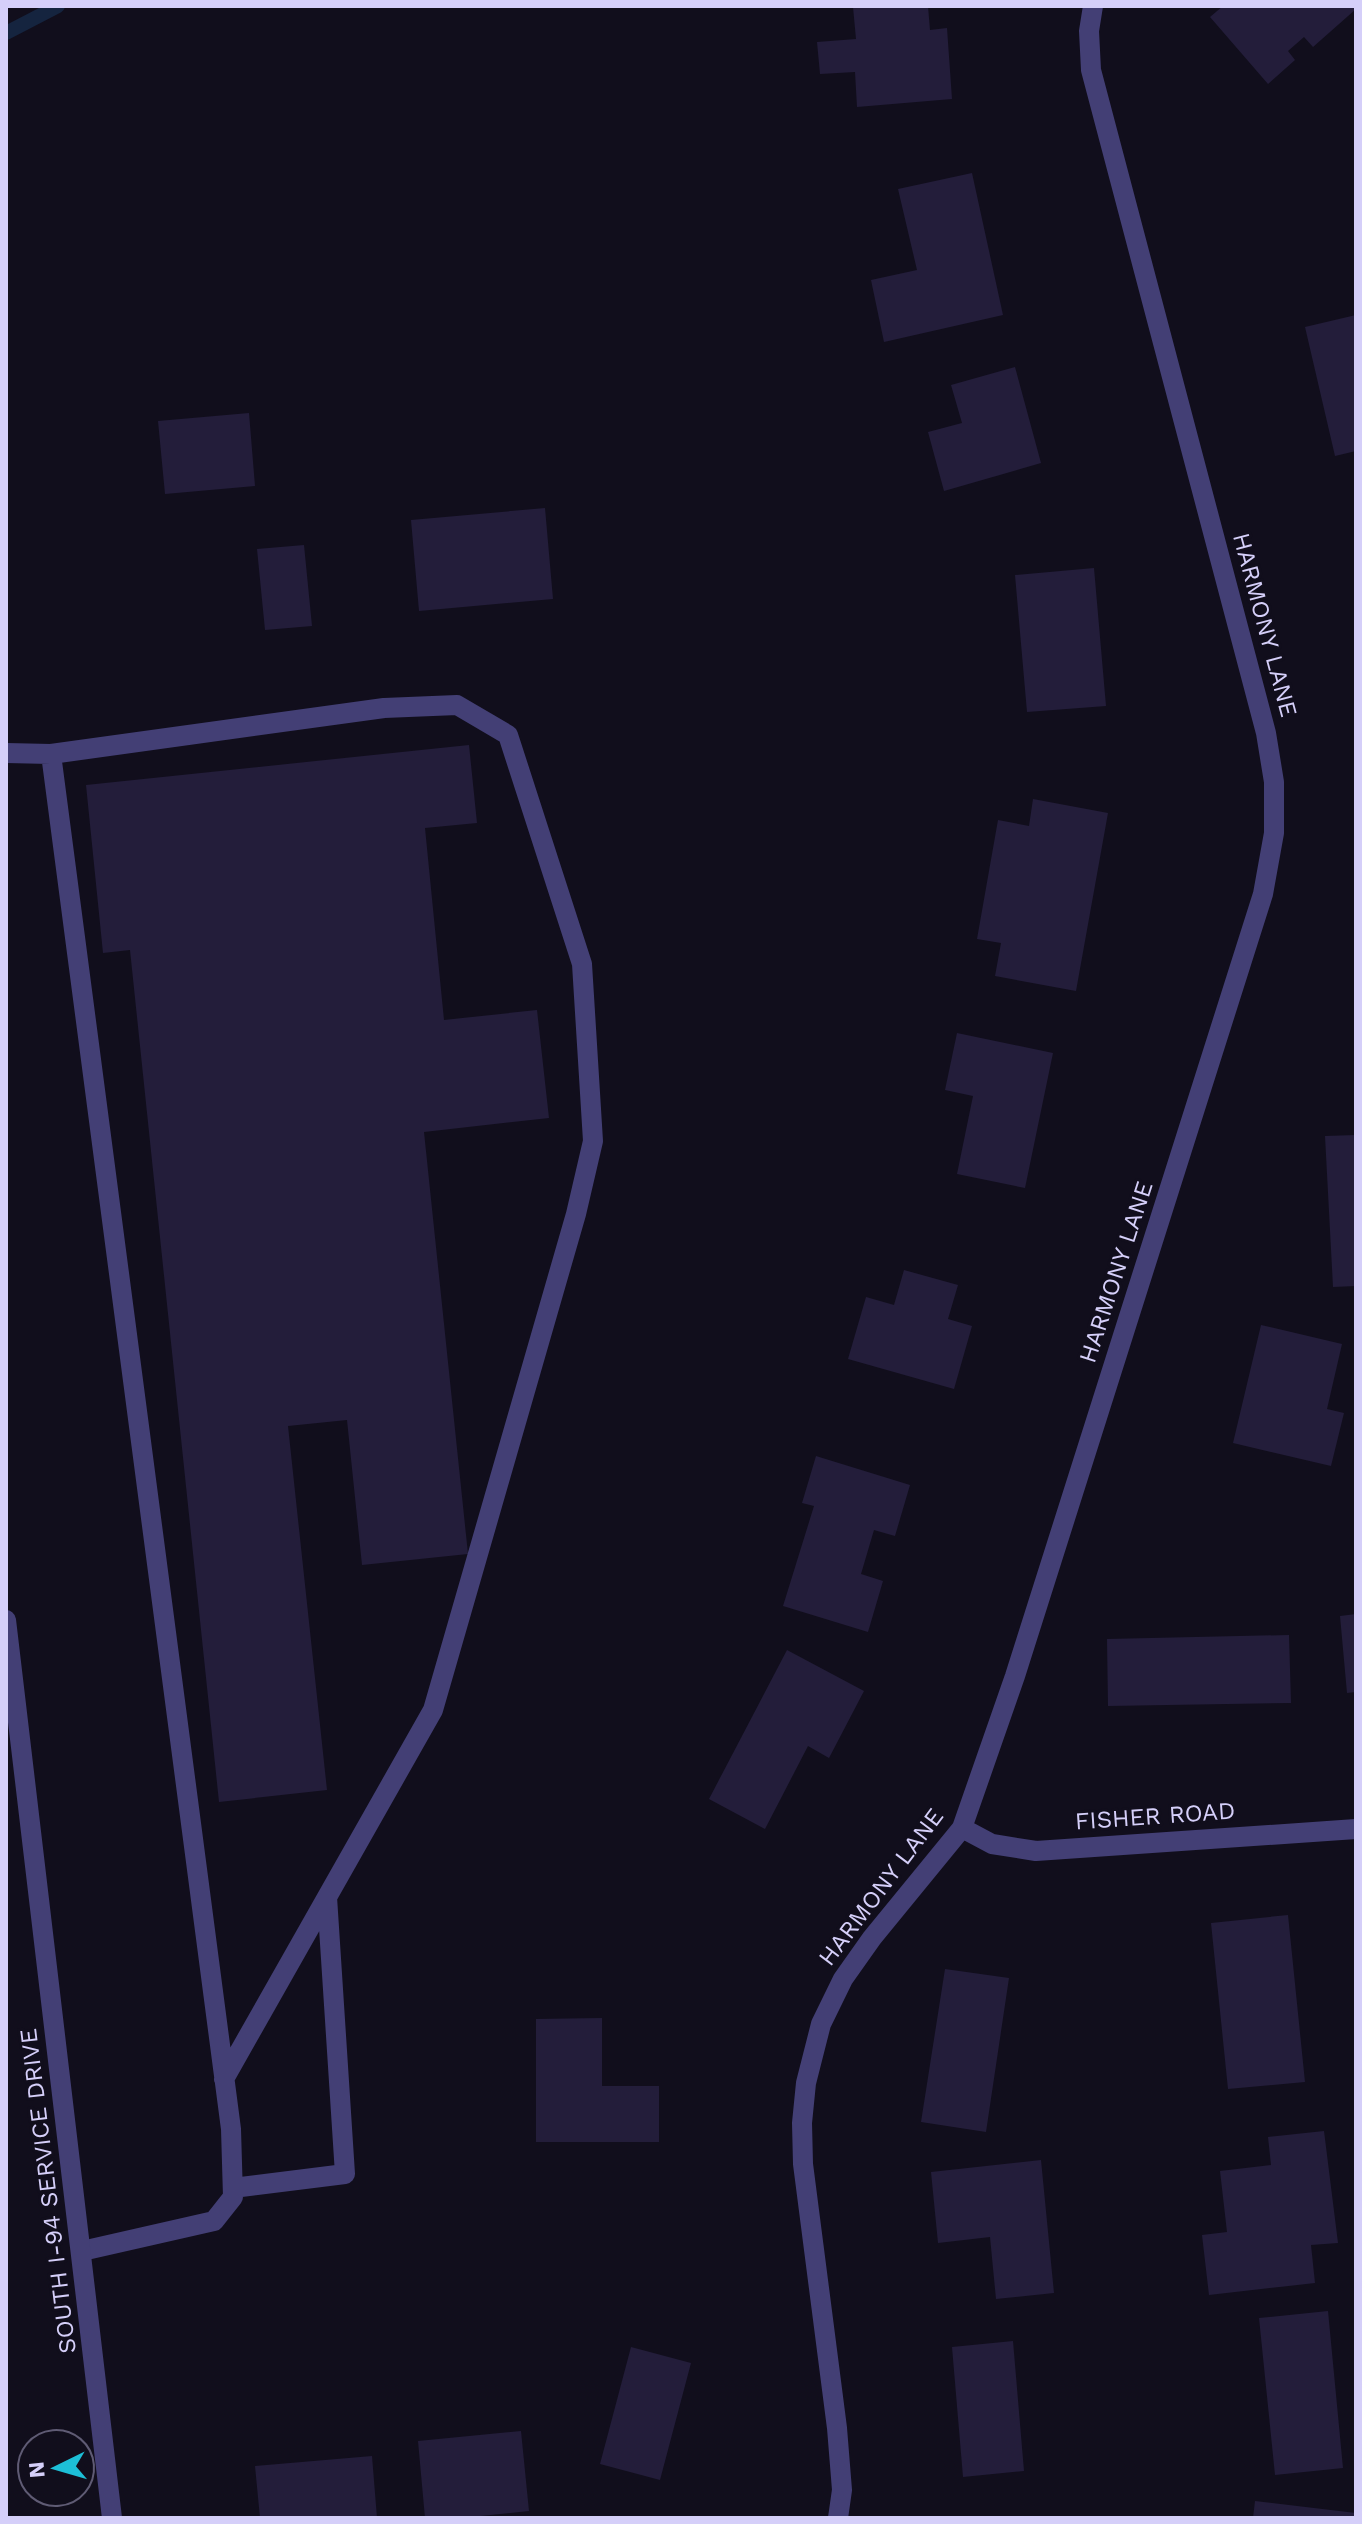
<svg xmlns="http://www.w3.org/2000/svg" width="1362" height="2524" viewBox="0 0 1362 2524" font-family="'Work Sans',sans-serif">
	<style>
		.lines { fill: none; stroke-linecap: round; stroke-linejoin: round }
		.stream { stroke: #15243f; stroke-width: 14 }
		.building { fill: #231d3a }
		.service { stroke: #433f75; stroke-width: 20 }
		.minor { stroke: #433f75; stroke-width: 20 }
		.tertiary { stroke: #433f75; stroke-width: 20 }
		.labels { text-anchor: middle; stroke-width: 6; stroke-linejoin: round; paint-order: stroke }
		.street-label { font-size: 24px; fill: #d5cff9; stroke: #110e1c }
	</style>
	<rect width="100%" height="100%" fill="#110e1c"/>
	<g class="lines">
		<!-- stream -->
		<path class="stream" d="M6,33l52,-27"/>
	</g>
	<!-- building -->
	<path class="building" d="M928,6l2,24 17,-2 5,71 -95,8 -2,-35 -35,2 -3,-32 39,-3 -3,-32z
		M1223,6h133v3l-43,38 -9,-10 -16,14 7,9 -27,24 -58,-67z
		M972,173l31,142 -119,27 -13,-62 46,-10 -19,-81z
		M1356,315v136l-21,5 -30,-129z
		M1015,367l26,96 -97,28 -16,-59 34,-9 -11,-38z
		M249,413l6,73 -90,8 -7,-73z
		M545,508l8,91 -134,12 -8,-91z
		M304,545l8,81 -47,4 -8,-81z
		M1094,568l12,138 -79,6 -12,-137z
		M469,745l8,78 -52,5 19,192 93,-10 12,108 -125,14 44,422 -106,11 -15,-145 -59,6 39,364 -108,12 -89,-852 -27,3 -17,-168z
		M1033,799l75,14 -32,178 -81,-15 6,-33 -24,-4 21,-119 31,6z
		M957,1033l96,20 -28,135 -68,-14 16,-78 -28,-6z
		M1356,1135v151l-23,1 -8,-151z
		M904,1270l54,15 -10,34 24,7 -18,63 -106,-30 18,-62 28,8z
		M1261,1325l81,19 -15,65 17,4 -13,53 -98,-23z
		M816,1456l94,29 -15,51 -21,-6 -13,44 22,7 -15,51 -85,-26 31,-100 -12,-3z
		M1356,1614v78l-9,1 -7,-77z
		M1289,1635l2,68 -183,3 -1,-67z
		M787,1650l77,41 -35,67 -21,-12 -43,83 -56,-30z
		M1288,1915l17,167 -77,7 -17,-166z
		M945,1969l64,9 -23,154 -65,-10z
		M602,2018v68h57v56h-123v-123z
		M1324,2131l14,112 -27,2 4,38 -106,12 -7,-60 25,-3 -7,-61 51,-6 -3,-28z
		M1041,2160l13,133 -58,6 -6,-62 -52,6 -7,-71z
		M1328,2311l15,157 -68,7 -16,-157z
		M1013,2341l11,130 -61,6 -11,-130z
		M631,2347l60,16 -31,117 -60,-16z
		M521,2431l8,80 -68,7h-36l-7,-77z
		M372,2456l5,62h-117l-5,-52z
		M1255,2501l101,12v5h-103z"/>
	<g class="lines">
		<!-- service -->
		<path class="service" d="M6,753l45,1 180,1375 2,68 -19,24 -132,30
			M51,754l333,-46 73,-3 51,30 74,229 11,177 -17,73 -143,496 -209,369
			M233,2188l112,-14 -18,-277"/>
		<!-- minor -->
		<path class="minor" d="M962,1828l30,16 44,7 320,-22
			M838,2518l4,-28 -5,-62 -34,-264 -1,-41 4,-40 15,-59 22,-45 29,-41 90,-110 53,-152 248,-782 11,-61v-51l-8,-49 -175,-663 -2,-39 4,-25"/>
		<!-- tertiary -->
		<path class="tertiary" d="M6,1620l106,898"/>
	</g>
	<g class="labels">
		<!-- street labels -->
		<g class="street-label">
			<text transform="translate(1265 625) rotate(75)" y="8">HARMONY LANE</text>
			<text transform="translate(1116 1272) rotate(-72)" y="8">HARMONY LANE</text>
			<text transform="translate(1155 1816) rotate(-4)" y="8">FISHER ROAD</text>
			<text transform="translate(881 1887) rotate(-53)" y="8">HARMONY LANE</text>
			<text transform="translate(48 2191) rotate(-97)" y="8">SOUTH I-94 SERVICE DRIVE</text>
		</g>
	</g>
	<!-- border -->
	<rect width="1362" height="2524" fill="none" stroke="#d5cff9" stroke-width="16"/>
	<!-- north arrow -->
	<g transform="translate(56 2468) rotate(265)"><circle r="38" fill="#110e1c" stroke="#5f5b74" stroke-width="2"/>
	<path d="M0-6L14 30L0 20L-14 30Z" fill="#1dbfd7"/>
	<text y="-12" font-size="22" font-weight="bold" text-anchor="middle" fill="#d5cff9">N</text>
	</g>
</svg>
